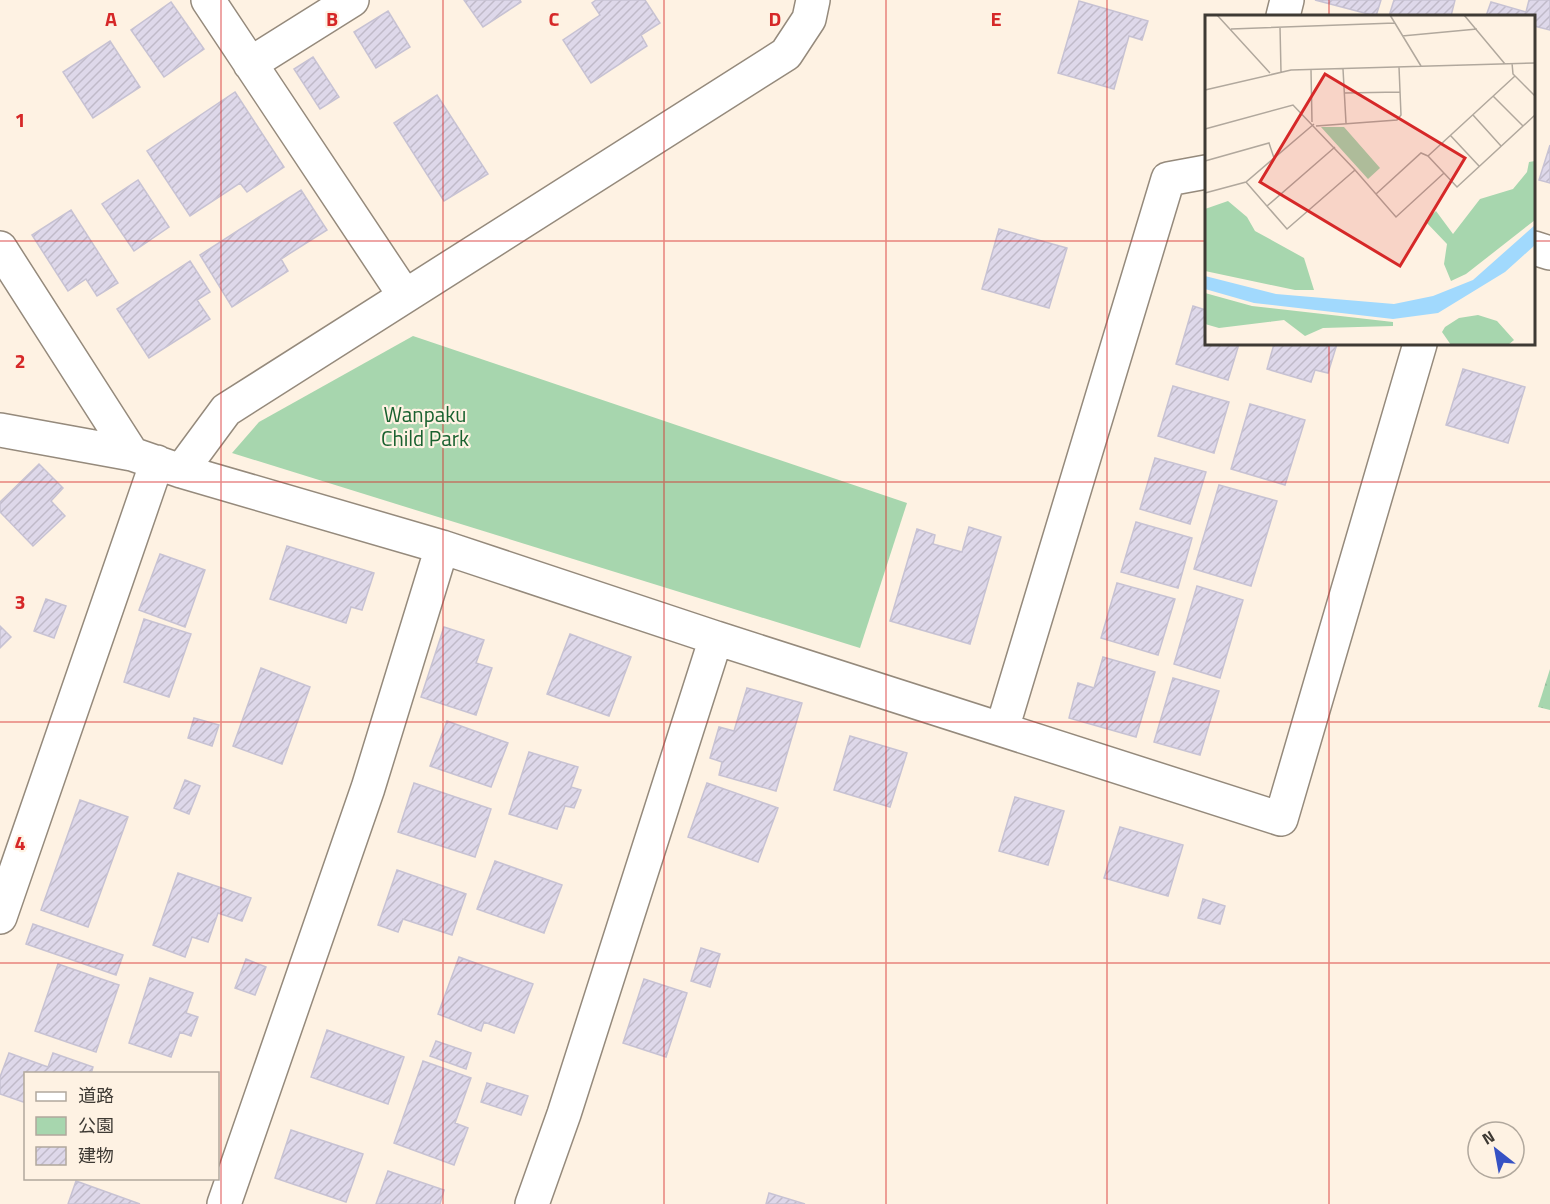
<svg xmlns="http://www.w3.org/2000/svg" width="1550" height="1204" viewBox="0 0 1550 1204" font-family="'Titillium Web','Noto Sans JP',sans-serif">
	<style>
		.forest { fill: url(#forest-firs) }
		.green { fill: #a7d6ae }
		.building { fill: url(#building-hatch); stroke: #c7c2d3; stroke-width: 1.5 }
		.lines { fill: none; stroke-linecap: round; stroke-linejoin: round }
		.street-casing { stroke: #958a7c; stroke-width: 36 }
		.street { stroke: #fff; stroke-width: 33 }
		.grid { fill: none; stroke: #d62828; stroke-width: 1.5; stroke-opacity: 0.55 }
		.labels { text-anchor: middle; stroke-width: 4.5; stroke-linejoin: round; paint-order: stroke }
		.park-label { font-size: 21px; fill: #19612f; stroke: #fef2e3 }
		.inset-road { fill: none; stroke: #b1a89d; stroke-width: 1.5 }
		.view { fill: #d62828; fill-opacity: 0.15; stroke: #d62828; stroke-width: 3 }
		.inset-edge { fill: none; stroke: #3e3a34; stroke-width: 3 }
		.grid-label { font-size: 20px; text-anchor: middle; font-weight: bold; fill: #d62828; stroke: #fef2e3; stroke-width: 4.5; stroke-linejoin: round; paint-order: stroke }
	</style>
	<defs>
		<pattern id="forest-firs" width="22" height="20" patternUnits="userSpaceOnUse" patternTransform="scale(1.5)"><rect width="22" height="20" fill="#a7d6ae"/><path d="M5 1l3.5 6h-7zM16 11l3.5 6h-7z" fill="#91b896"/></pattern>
		<pattern id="building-hatch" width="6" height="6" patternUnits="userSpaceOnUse" patternTransform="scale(1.5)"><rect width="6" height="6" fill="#ded8ea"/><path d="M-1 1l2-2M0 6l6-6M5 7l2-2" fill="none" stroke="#c0bac9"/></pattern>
	</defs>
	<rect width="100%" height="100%" fill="#fef2e3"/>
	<!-- forest -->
	<path class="forest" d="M1550,669v41l-12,-3z"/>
	<!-- green -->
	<path class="green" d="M413,336l494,167 -47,145 -628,-195 27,-31z"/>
	<!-- building -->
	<path class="building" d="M464,0h56l1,2 -38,25z
		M596,0h49l15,23 -19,12 6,11 -56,37 -28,-43 37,-25 -8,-12z
		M1315,0h66l-5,16z
		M1394,0h61l-4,16h-62z
		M1529,0h21v30l-16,-4v2v-12h-48l5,-14 35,10z
		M1079,1l69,20 -6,19 -13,-4 -15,53 -56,-16z
		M171,2l33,47 -40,28 -33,-47z
		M388,11l22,36 -34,21 -22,-36z
		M110,41l30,46 -47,31 -30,-46z
		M313,57l26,40 -19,12 -26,-40z
		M235,92l49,75 -37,25 -7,-9 -50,33 -43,-65z
		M437,95l51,79 -44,27 -50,-78z
		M1550,145v38l-11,-3z
		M138,180l31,47 -35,24 -32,-47z
		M301,190l26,40 -46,29 7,12 -56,36 -32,-52z
		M71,210l47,73 -21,13 -11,-17 -18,12 -36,-56z
		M999,229l68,19 -18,60 -67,-19z
		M190,261l20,31 -13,8 13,19 -61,39 -32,-49z
		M1193,306l13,4v34h33l-11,36 -52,-16z
		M1274,344h63l-9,29 -13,-3 -4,12 -44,-13z
		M1463,369l62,18 -17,56 -62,-18z
		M1173,386l56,16 -15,51 -56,-17z
		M1250,404l55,16 -20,65 -54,-16z
		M1155,458l51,14 -16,52 -50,-15z
		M39,464l24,24 -12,13 14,15 -32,30 -33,-34v-10z
		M1219,485l58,16 -26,85 -57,-17z
		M1136,522l56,16 -14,50 -57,-16z
		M969,527l32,10 -31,107 -80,-23 27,-92 18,6 -2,9 29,8z
		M287,546l87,27 -12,37 -11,-3 -5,16 -76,-24z
		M160,554l45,16 -20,57 -46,-17z
		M1117,583l58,16 -17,56 -57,-17z
		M1197,586l46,14 -23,78 -46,-14z
		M46,599l20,7 -12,32 -20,-7z
		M144,619l47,15 -22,63 -45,-15z
		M0,626l11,11 -11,11z
		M444,627l40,13 -8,23 16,5 -16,47 -55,-18z
		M570,634l61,23 -22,59 -62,-22z
		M1103,657l52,15 -19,65 -67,-19 9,-35 16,5z
		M261,668l49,19 -28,77 -49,-18z
		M1173,678l46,13 -19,64 -46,-13z
		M747,688l55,15 -26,88 -57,-16 3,-13 -12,-4 9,-31 15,4z
		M194,718l25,7 -7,21 -24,-8z
		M447,721l61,22 -17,44 -61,-21z
		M850,736l57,17 -17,54 -56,-17z
		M529,752l49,15 -7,20 10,3 -7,18 -9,-2 -8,23 -48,-15z
		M185,780l15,6 -11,28 -15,-6z
		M414,783l77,26 -16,48 -77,-25z
		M707,783l71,25 -20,54 -70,-25z
		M1015,797l49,14 -16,54 -49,-14z
		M80,800l48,17 -40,110 -47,-17z
		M1120,827l63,18 -15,51 -64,-18z
		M495,861l67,24 -18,48 -67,-24z
		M397,870l69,24 -14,41 -49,-16 -5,13 -20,-7z
		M178,873l73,25 -9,23 -24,-8 -10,29 -16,-5 -7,20 -32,-12z
		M1203,899l22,7 -5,18 -22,-6z
		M33,924l90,31 -7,20 -90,-31z
		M701,948l19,6 -10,33 -19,-6z
		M459,957l74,27 -19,49 -30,-11 -3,9 -43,-17z
		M246,959l20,8 -11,28 -20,-7z
		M58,964l61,21 -23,67 -61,-21z
		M150,978l43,15 -7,20 12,4 -7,19 -11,-4 -9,25 -42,-14z
		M644,979l43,14 -21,64 -43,-14z
		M327,1030l77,27 -16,47 -77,-27z
		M436,1041l35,12 -5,16 -36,-13z
		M9,1053l39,14 5,-14 40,14 -2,7h-65v29l-26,-9v-17z
		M423,1061l48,17 -16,45 13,5 -14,37 -60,-22z
		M487,1083l41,13 -7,19 -40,-13z
		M291,1130l72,24 -17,48 -71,-24z
		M388,1171l56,19 -4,14h-64z
		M76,1181l64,23h-72z
		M769,1193l36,11h-39z"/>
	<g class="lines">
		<defs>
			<path id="street" d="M208,0l197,296
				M1283,16l4,-16
				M250,64l102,-64
				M0,248l132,206
				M1534,248l16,5
				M0,430l132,24 49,17 261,76 274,91 -152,476 -32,90
				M181,471l45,-61 560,-356 23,-35 4,-19
				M716,638l565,181 139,-475
				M1002,729l166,-550 38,-7
				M0,917l157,-455
				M224,1204l144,-416 74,-241"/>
		</defs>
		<!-- street casing -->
		<use href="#street" class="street-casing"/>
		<!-- street -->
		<use href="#street" class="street"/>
	</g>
	<!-- grid -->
	<path class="grid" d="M221,0v1204M443,0v1204M664,0v1204M886,0v1204M1107,0v1204M1329,0v16M0,241h1206M1534,241h16M1329,344v860M0,482h1550M0,722h1550M0,963h1550"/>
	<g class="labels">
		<!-- park labels -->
		<g class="park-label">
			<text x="425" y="422">Wanpaku<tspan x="425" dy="24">Child Park</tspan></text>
		</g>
	</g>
	<!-- overview -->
	<g transform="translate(1205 15)">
		<rect width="330" height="330" fill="#fef2e3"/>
		<path d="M330,146v59l-69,54 -15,7 -7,-17 3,-20 -22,-23 11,-10 17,23 27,-35 33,-10 14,-17 2,-10zM23,186l19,16 8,14 49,27 10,32h-19l-90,-19v-62zM0,278l47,13 141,16v4l-70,2 -18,8 -21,-16 -65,8 -14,-4z" fill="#a7d6ae"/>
		<path d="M116,112h23l36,41 -12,11zM273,300l19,6 17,19 -6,5h-57l-9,-13 3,-5 14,-9z" fill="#a7d6ae"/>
		<path d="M330,210v20l-30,27 -67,41 -45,6 -139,-16 -49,-14v-13l71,18 118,10 39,-8 40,-16z" fill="#a1d9fd"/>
		<path class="inset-road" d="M12,0l53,58M185,0l31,51M259,0l41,49M75,12l1,45M26,14l164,-6M197,21l75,-7M307,48l1,11 22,22M138,54l3,54M106,55l1,52M310,61l-87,80 29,31 78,-72M0,75l86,-20 244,-7M139,78l56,-1M288,81l30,30M268,100l28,31M111,111l81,-6 4,-5 -2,-48M0,114l88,-24 62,65 -68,59 -41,-47M245,120l29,31M0,146l64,-18 5,15M150,155l41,47 48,-44M0,178l41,-11 68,-58M171,179l45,-41 7,3M62,191l68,-59"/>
		<path class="view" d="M120,59l140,84 -65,108 -140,-84z"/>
		<rect width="330" height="330" class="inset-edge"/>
	</g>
	<g class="grid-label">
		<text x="111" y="26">A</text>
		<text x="332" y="26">B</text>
		<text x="554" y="26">C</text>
		<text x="775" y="26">D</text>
		<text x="996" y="26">E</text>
		<text x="20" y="127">1</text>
		<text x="20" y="368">2</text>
		<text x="20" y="609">3</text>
		<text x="20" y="850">4</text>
	</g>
	<!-- legend -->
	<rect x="24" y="1072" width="195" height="108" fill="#fef2e3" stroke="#b1a89d" stroke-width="1.5"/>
	<rect x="36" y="1092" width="30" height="9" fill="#ffffff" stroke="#b1a89d" stroke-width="1.5"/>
	<text x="78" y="1102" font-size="18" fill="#3e3a34">道路</text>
	<rect x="36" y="1117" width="30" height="18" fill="#a7d6ae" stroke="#b1a89d" stroke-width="1.5"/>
	<text x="78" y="1132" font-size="18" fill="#3e3a34">公園</text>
	<rect x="36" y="1147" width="30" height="18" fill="url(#building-hatch)" stroke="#b1a89d" stroke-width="1.5"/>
	<text x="78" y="1162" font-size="18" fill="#3e3a34">建物</text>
	<!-- north arrow -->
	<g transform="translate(1496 1150) rotate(329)"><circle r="28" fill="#fef2e3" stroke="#b1a89d" stroke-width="1.5"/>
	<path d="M0-4.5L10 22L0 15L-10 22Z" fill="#3652c4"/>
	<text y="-9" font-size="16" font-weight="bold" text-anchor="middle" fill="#3e3a34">N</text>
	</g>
</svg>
